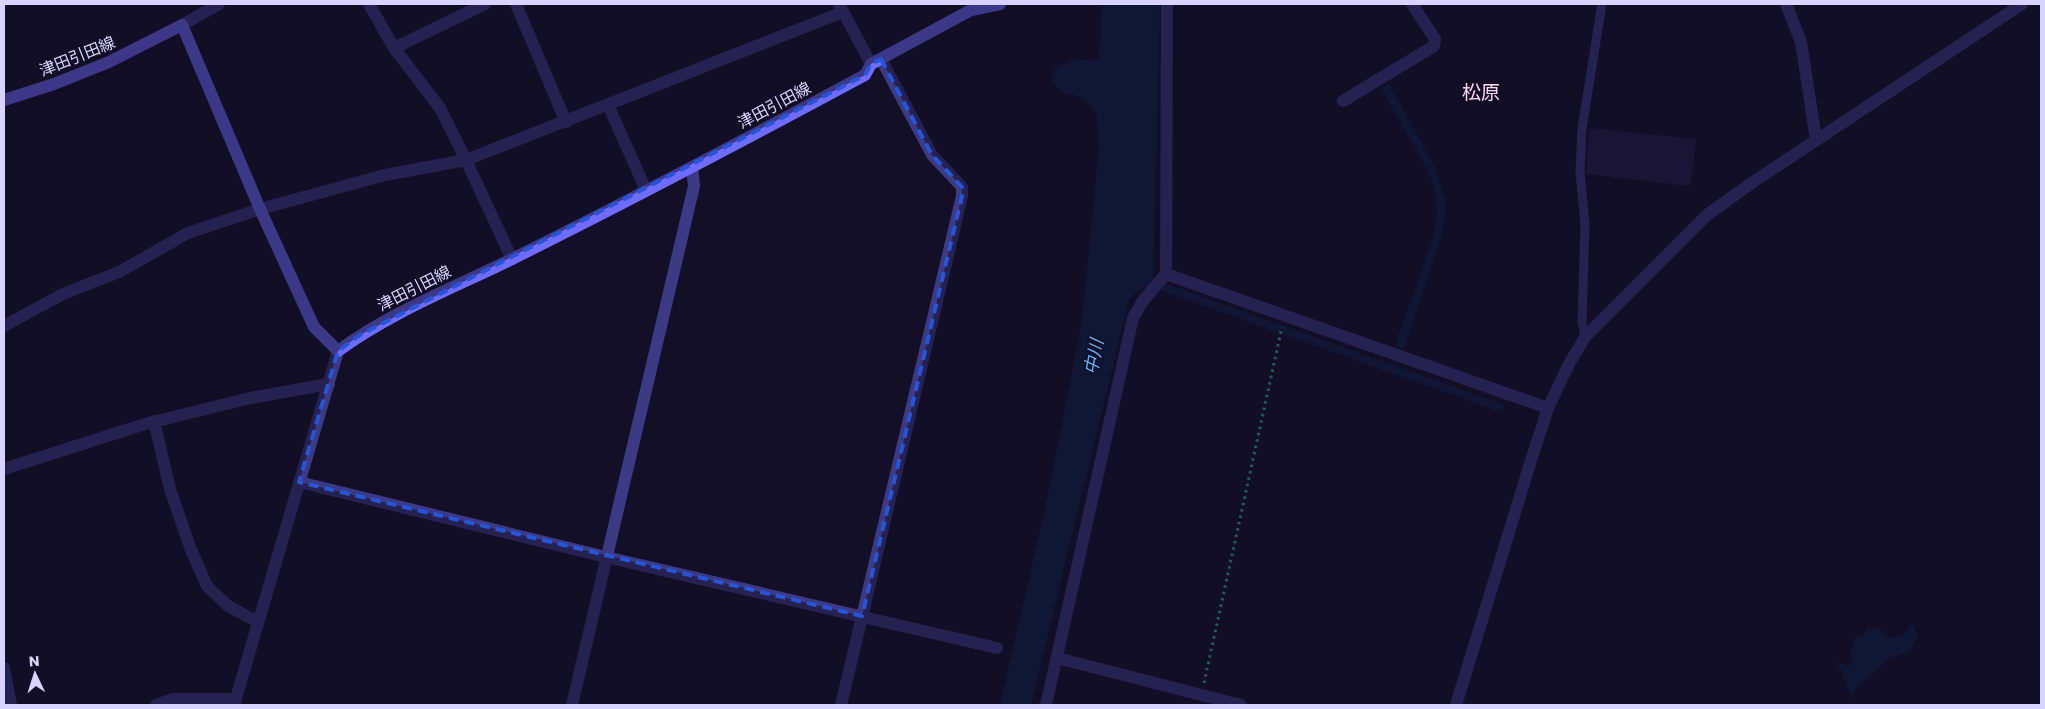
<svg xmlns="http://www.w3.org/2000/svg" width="2045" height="709" viewBox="0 0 2045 709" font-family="Poppins,'Noto Sans JP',sans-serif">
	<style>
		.water { fill: #0c2248 }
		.building { fill: #241b47 }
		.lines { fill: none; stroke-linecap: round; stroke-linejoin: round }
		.path { stroke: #2fb8b0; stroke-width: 3; stroke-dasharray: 2.5 4; stroke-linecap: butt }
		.service { stroke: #3d3a85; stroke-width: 9 }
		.minor { stroke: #3d3a85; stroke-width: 12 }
		.tertiary { stroke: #3d3a85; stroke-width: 12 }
		.secondary { stroke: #6f6bff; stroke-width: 12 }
		.marked { fill: none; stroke: #2655da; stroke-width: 4; stroke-dasharray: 10 6; stroke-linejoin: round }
		.labels { text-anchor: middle; stroke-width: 4; stroke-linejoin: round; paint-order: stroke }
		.street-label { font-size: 16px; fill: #d9d4ff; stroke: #130f26 }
		.water-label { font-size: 18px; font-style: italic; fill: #62b6ff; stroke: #130f26 }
		.quarter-label { font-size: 19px; fill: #ffd6f0; stroke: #130f26 }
	</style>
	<rect width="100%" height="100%" fill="#130f26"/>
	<!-- water -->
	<path class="water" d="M1102,4h58l-7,275 351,126 -3,7 -352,-126 -13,6 -7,7 -98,406h-31l44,-191 38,-193 17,-174 -3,-35 -13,-14 -21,-6 -11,-10 4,-14 17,-9 27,1z
		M1389,84l46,83 10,33v17l-4,21 -37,111 -9,-3 39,-110c4,-23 4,-43 -6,-65l-47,-83z
		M1913,623l5,13 -9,16 -20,6 -35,33 -3,10 -2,-12 -13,-28 12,6 6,-8 -3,-6 4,-16h7l5,-9 13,1 7,9 17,-3z"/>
	<!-- building -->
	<path class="building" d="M1589,128l107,11 -5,47 -105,-12z"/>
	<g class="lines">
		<!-- path -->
		<path class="path" d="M1204,683l78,-356"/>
		<!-- service -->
		<path class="service" d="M1585,337l-3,-15 3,-97 -5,-53 2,-44 20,-124"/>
		<!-- minor -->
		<path class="minor" d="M369,4l25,44 46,60 26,52 46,99
			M516,4l50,118
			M1786,4l15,38 15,98
			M394,48l91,-44
			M1343,101l91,-55 1,-7 -23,-35
			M608,105l38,85
			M1166,274l382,134
			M4,326l59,-32 56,-22 69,-39 72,-24 125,-34 81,-15 377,-148
			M154,421l16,68 21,61 16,36 21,20 30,16
			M4,469l141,-45 105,-26 79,-14
			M299,482l307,75 391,91
			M1057,658l184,47
			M4,668l7,37
			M156,705l16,-6h64
			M572,705l122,-519 -2,-19
			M841,705l121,-509v-9l-30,-32 -51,-96
			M1046,705l87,-387 9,-16 24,-28 1,-270"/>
		<!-- tertiary -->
		<path class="tertiary" d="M839,4l32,60
			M182,25l37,-21
			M234,705l104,-354
			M1456,705l77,-251 15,-46 21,-44 16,-27 122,-122 46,-33 269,-178"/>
		<!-- secondary -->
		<path class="secondary" d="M4,100l50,-16 55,-22 73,-37 78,184 54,118 24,24c53,-39 115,-63 174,-92 119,-59 236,-121 353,-184l6,-11 100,-54 29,-6"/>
	</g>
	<!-- marked area -->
	<path d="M0 0H2045V709H0ZM881,59l51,96 30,32v9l-100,420 -563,-134 39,-131 22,-16 505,-260 6,-11z" fill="#130f26" fill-opacity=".55" fill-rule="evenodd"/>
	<path class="marked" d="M881,59l51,96 30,32v9l-100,420 -563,-134 39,-131 22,-16 505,-260 6,-11z"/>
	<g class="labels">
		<!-- street labels -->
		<g class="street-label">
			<text transform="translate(77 56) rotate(-22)" y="6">津田引田線</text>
			<text transform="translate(774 105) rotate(-28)" y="6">津田引田線</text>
			<text transform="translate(414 288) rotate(-27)" y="6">津田引田線</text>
		</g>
		<!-- water labels -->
		<g class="water-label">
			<text transform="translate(1094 357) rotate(-79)" y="6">中川</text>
		</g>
		<!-- quarter labels -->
		<g class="quarter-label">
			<text x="1481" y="99">松原</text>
		</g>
	</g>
	<!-- border -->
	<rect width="2045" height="709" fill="none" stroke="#d9d4ff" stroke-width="10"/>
	<!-- north arrow -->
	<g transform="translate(35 674) rotate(356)" stroke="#130f26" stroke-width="4" paint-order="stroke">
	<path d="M0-4L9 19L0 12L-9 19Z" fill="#d9d4ff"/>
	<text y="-8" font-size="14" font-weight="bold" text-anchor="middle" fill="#d9d4ff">N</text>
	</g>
</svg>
